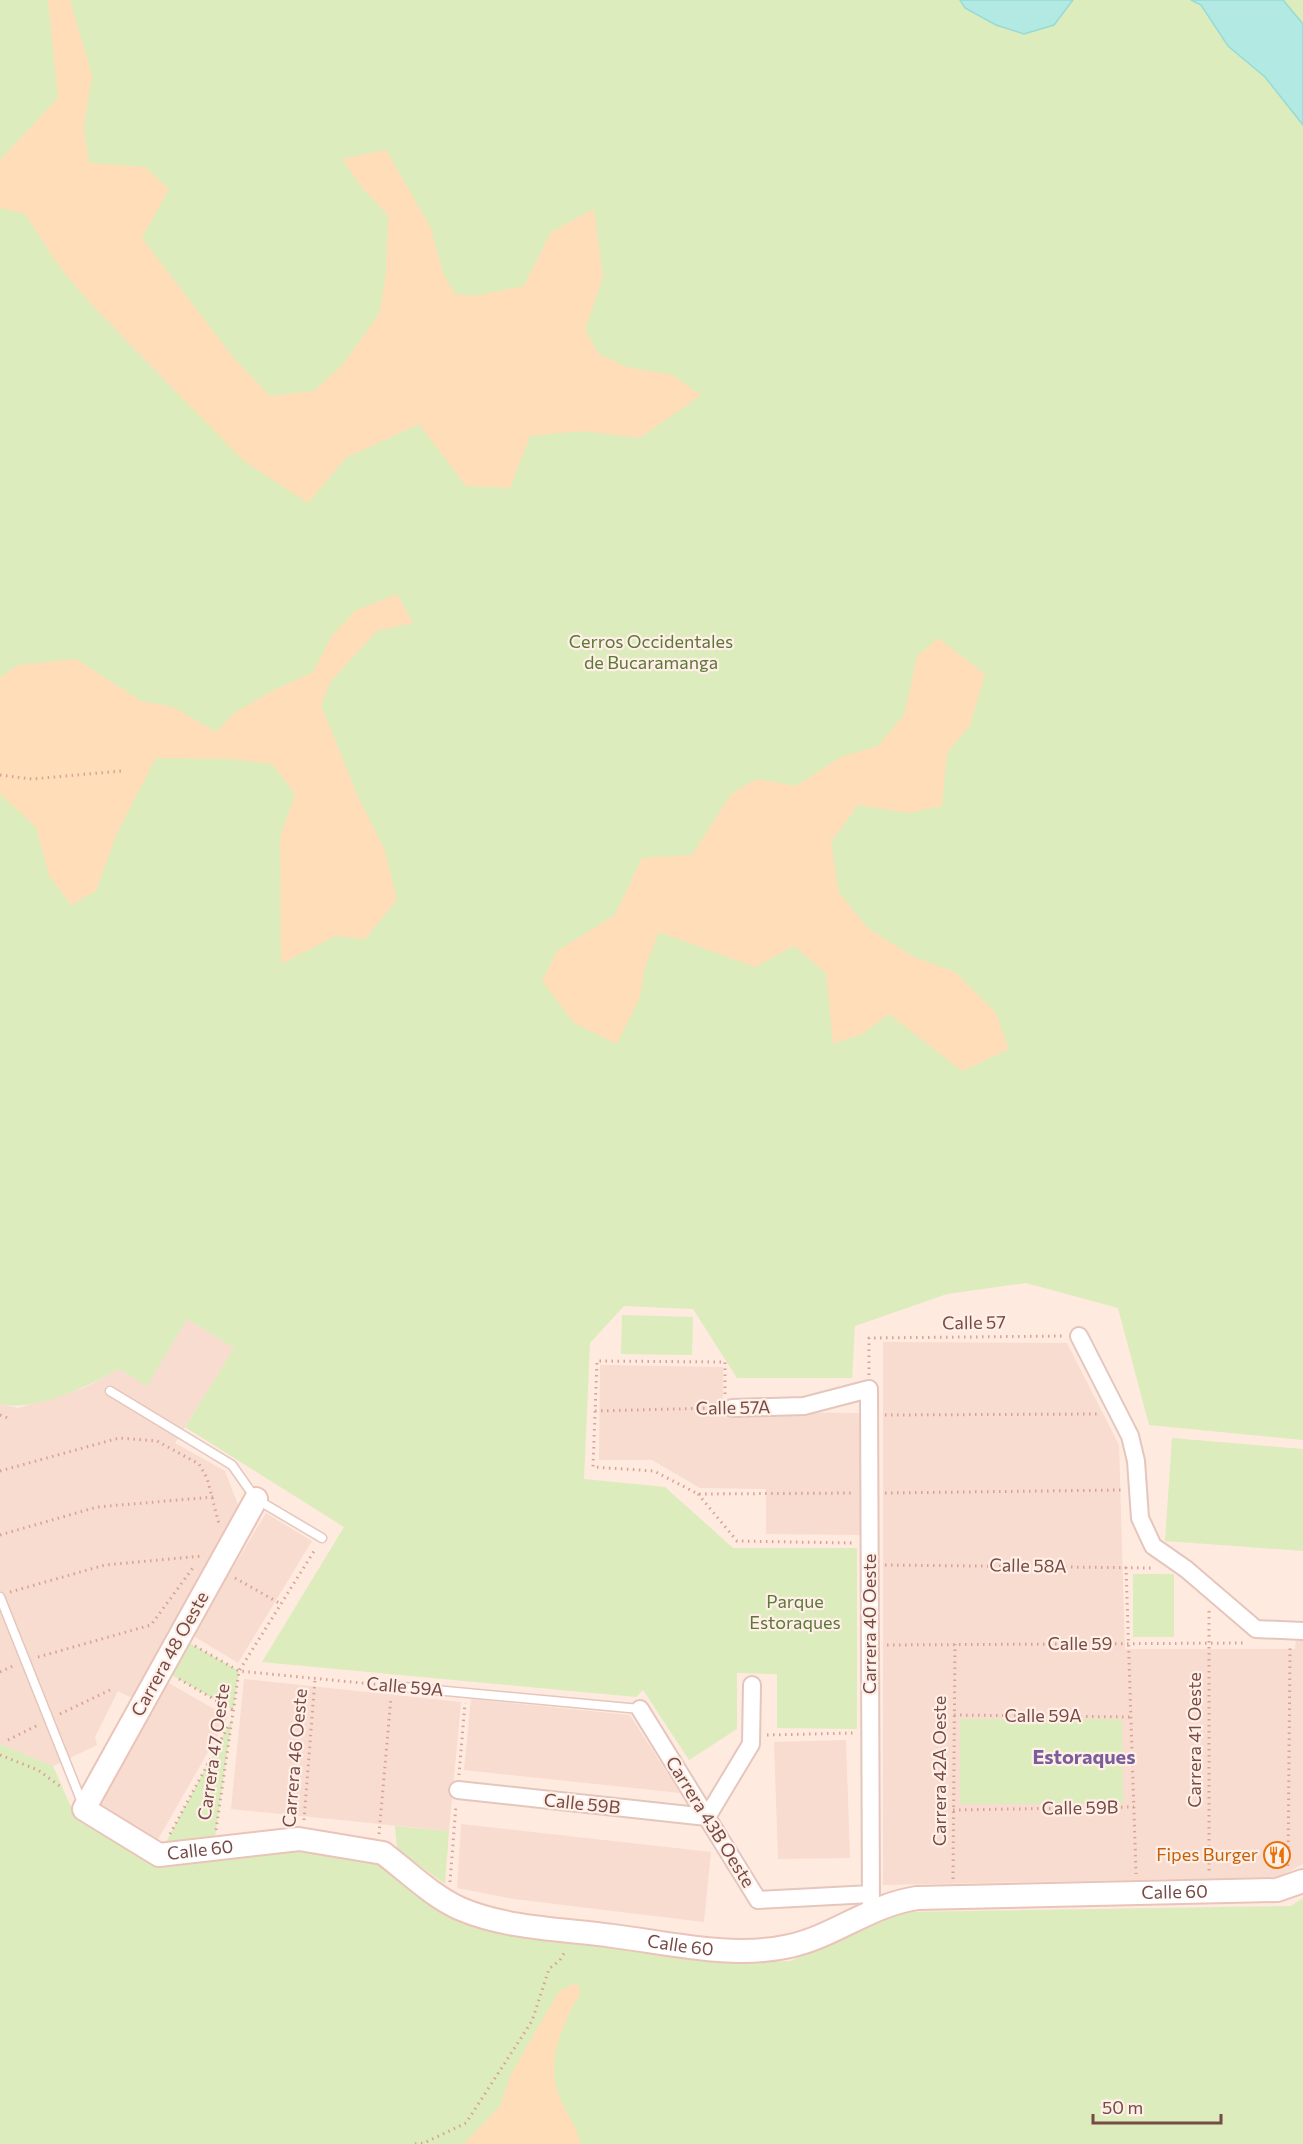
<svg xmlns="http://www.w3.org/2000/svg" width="1303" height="2144" viewBox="0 0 1303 2144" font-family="Commissioner,sans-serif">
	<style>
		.residential { fill: #f8dccf }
		.green { fill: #dcecbc }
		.sand { fill: #ffddb8 }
		.water { fill: #b2e9e3; stroke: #97dbd5; stroke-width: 1.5 }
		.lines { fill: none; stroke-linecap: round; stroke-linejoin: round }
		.lane-casing { stroke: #e5c6bd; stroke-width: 11 }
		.street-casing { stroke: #e5c6bd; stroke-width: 20 }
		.secondary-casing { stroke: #eac4b9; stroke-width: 26 }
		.path { stroke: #daa197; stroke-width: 3; stroke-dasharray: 1.5 4.5; stroke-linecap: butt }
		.lane { stroke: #fff; stroke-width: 8 }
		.street { stroke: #fff; stroke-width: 16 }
		.secondary { stroke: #fff; stroke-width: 22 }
		.labels { text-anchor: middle; stroke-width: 4.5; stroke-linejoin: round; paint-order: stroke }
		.park-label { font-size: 18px; fill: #5b7739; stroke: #ffefe7 }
		.street-label { font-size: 18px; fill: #764a45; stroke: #ffefe7 }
		.food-label { font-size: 18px; fill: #c56008; stroke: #ffefe7; text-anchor: end }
		.neighbourhood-label { font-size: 20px; font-weight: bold; fill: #785f9a; stroke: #ffefe7 }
	</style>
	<rect width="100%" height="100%" fill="#feeadf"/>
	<!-- residential -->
	<path class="residential" d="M187,1319l47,29 -59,95 50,28 15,39 -108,188 -14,-7 -23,46 2,8 -44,21 -53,-22v-340l18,4 66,-20 35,-19 28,16z
		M883,1342l184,1 52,102 6,204h170l1,-12h7v227l-24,13 -396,8z
		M600,1365l123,2v45l138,1 -1,122 -94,-1v-45l-66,-1 -48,-28h-53z
		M266,1513l46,28 -74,122 -46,-28z
		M244,1679l217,23 -12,129 -218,-22z
		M167,1682l61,35 -72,126 -61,-35z
		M471,1699l159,16 50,78 -216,-23z
		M846,1740l4,118 -72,1 -4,-117z
		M461,1824l250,28 -7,70 -190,-23 -57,-11z"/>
	<!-- green -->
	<path class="green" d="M0,0h1303v1440l-154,-15 -31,-117 -92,-25 -79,11 -92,32 -3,52h-115l-44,-69 -69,-3 -34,37 -6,136 81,8 68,61h124v181l-80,-1v-54l-40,-1v56l-48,31 -46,-70 -7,7 -374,-35 82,-135 -159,-100 49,-79 -47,-29 -40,67 -28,-17c-33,18 -82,43 -119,35z
		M622,1315l71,2 -1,38 -71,-1z
		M1172,1438l131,11v102l-138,-10z
		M1133,1574h41v63h-41z
		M188,1642l51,29 -6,39 -63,-36z
		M232,1719l-17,118 -50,7z
		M960,1719h162l1,85h-163z
		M0,1744l53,22 21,48 86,54 140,-18 76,12 73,53 96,25 182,23 64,-2 113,-49 387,-6 12,-8v246h-1303z
		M395,1826l54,5 -4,53 -48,-35z"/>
	<!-- sand -->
	<path class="sand" d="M48,0h22l22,75 -8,52 5,36 56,4 24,22 -27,49 91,119 37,39 44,-5 30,-28 35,-49 7,-41 2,-58 -25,-26 -21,-30 44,-9 45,78 12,45 12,21 19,2 50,-10 27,-54 43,-23 9,68 -18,53 14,24 28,13 45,8 29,20 -61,43 -58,-7 -52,5 -20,52 -44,-2 -47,-62 -73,34 -38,45 -64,-42 -62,-63 -93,-96 -31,-37 -33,-51 -25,-6v-48l58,-62z
		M397,594l16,29 -36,8 -46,50 -10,24 37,92 27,53 12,50 -32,39 -30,-3 -54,28 -1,-127 15,-43 -23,-30 -40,-5 -76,-1 -39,75 -21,58 -25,14 -22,-30 -13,-48 -36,-33v-116l17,-13 59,-6 65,42 32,6 43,25 17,-18 37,-22 43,-20 18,-35 24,-26z
		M938,638l47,36 -15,51 -23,28 -5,53 -34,7 -50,-8 -27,37 8,51 30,36 45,28 41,15 41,41 13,36 -47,22 -73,-57 -27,20 -29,10 -7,-71 -32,-27 -39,21 -96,-35 -15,38 -4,27 -23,47 -43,-21 -32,-42 15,-30 58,-36 27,-57 50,-3 39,-61 25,-15 40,7 45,-29 37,-11 26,-31 13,-59z
		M577,1982l3,12c-19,32 -36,70 -19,107 6,13 18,29 19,43h-116l36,-38 11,-32 48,-83z"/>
	<!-- water -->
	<path class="water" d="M960,0h113l-19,25 -30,9 -28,-9 -31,-17z
		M1191,0h92l20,24v101l-38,-48 -37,-31 -27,-41z"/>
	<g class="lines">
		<defs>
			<path id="lane" d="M110,1391l122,74 24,34 66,39
				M0,1597l83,208
				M392,1686l248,23"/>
			<path id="street" d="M1079,1336l51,100 6,25 4,57 13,28 33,23 70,60 47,2
				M732,1408l72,-2 65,-17 2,521
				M640,1709l118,191 113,-6
				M458,1790l249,27 44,-73 1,-59"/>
			<g id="secondary">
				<path id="s1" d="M256,1499l-172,310 75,46 140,-16 84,14c24,18 50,44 78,56 47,20 102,20 152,27 57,7 120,23 177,10 45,-10 80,-41 127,-48l360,-8 26,-9"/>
			</g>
		</defs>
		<!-- lane casing -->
		<use href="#lane" class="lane-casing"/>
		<!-- street casing -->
		<use href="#street" class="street-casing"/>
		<!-- secondary casing -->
		<use href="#secondary" class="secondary-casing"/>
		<!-- path -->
		<path class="path" d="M0,775l32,4 89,-8
			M869,1375v-37l194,-2
			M725,1394v-32l-128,-1 -4,106 61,4 44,23 156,-1
			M595,1411l121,-3
			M0,1415l8,3
			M885,1415l216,-1
			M0,1471l119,-33 38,3 42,23 8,14 12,46
			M885,1493l236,-3
			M698,1494l39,47 115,2
			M0,1535l97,-28 116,-10
			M885,1565l269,3
			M1126,1567l10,307
			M235,1578l46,26
			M10,1592l95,-27 97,-9
			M1209,1611v260
			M887,1645l360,-2
			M195,1646l44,25 143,14
			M38,1657l113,-32 44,-60
			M0,1672l15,-7
			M179,1679l54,31
			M60,1714l50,-24
			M954,1715l177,2
			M767,1735l87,-2
			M8,1740l30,-15
			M0,1755l38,15 23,17
			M459,1775l6,-72
			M953,1810l181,-3
			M304,1820l11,-141
			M216,1830l23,-159 77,-123
			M170,1834l60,-111
			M379,1834l12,-137
			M1288,1866l2,-218
			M953,1879l2,-235
			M450,1882l6,-77
			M415,2144l9,-1 42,-20 66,-102 17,-52 11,-9 6,-10"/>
		<!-- lane -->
		<use href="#lane" class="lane"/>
		<!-- street -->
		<use href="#street" class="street"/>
		<!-- secondary -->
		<use href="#secondary" class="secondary"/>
	</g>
	<!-- icons -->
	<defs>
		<symbol id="restaurant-ring" viewBox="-11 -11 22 22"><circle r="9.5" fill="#ffefe7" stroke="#e8710a" stroke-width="1.5"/><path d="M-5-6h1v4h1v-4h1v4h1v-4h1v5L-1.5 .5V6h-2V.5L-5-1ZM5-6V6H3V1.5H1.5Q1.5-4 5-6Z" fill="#e8710a"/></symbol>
	</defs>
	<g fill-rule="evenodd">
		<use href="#restaurant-ring" x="1262" y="1840" width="30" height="30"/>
	</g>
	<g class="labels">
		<!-- park labels -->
		<g class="park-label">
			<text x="651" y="648">Cerros Occidentales<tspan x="651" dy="21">de Bucaramanga</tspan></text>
			<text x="795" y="1608">Parque<tspan x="795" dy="21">Estoraques</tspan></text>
		</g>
		<!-- street labels -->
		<g class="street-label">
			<text transform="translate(974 1323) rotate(-1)" y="6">Calle 57</text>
			<text transform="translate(733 1408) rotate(-1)" y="6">Calle 57A</text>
			<text transform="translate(1028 1566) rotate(1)" y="6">Calle 58A</text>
			<text transform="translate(870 1624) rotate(-90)" y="6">Carrera 40 Oeste</text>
			<text x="1080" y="1650">Calle 59</text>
			<text transform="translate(170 1654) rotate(-61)" y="6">Carrera 48 Oeste</text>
			<text transform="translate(405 1687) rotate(5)" y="6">Calle 59A</text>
			<text x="1043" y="1722">Calle 59A</text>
			<text transform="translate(1195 1740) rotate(-90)" y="6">Carrera 41 Oeste</text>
			<text transform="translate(214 1752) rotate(-82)" y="6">Carrera 47 Oeste</text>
			<text transform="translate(295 1758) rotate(-85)" y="6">Carrera 46 Oeste</text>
			<text transform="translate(940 1771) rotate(-90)" y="6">Carrera 42A Oeste</text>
			<text transform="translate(582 1804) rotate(6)" y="6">Calle 59B</text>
			<text transform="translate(1080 1808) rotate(-1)" y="6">Calle 59B</text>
			<text transform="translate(710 1822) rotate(58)" y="6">Carrera 43B Oeste</text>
			<text dy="6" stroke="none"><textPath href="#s1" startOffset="484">Calle 60</textPath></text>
			<text dy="6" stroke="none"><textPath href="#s1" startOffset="1492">Calle 60</textPath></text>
			<text dy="6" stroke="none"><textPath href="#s1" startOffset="988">Calle 60</textPath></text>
		</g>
		<!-- food labels -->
		<g class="food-label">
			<text x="1258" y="1861">Fipes Burger</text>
		</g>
		<!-- neighbourhood labels -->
		<g class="neighbourhood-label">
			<text x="1084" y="1764">Estoraques</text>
		</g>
	</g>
	<!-- scale -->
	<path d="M1093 2114v9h128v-9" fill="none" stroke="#764a45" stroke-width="3"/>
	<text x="1102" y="2114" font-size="18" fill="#764a45" stroke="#ffefe7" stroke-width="4.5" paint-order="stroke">50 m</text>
</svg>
